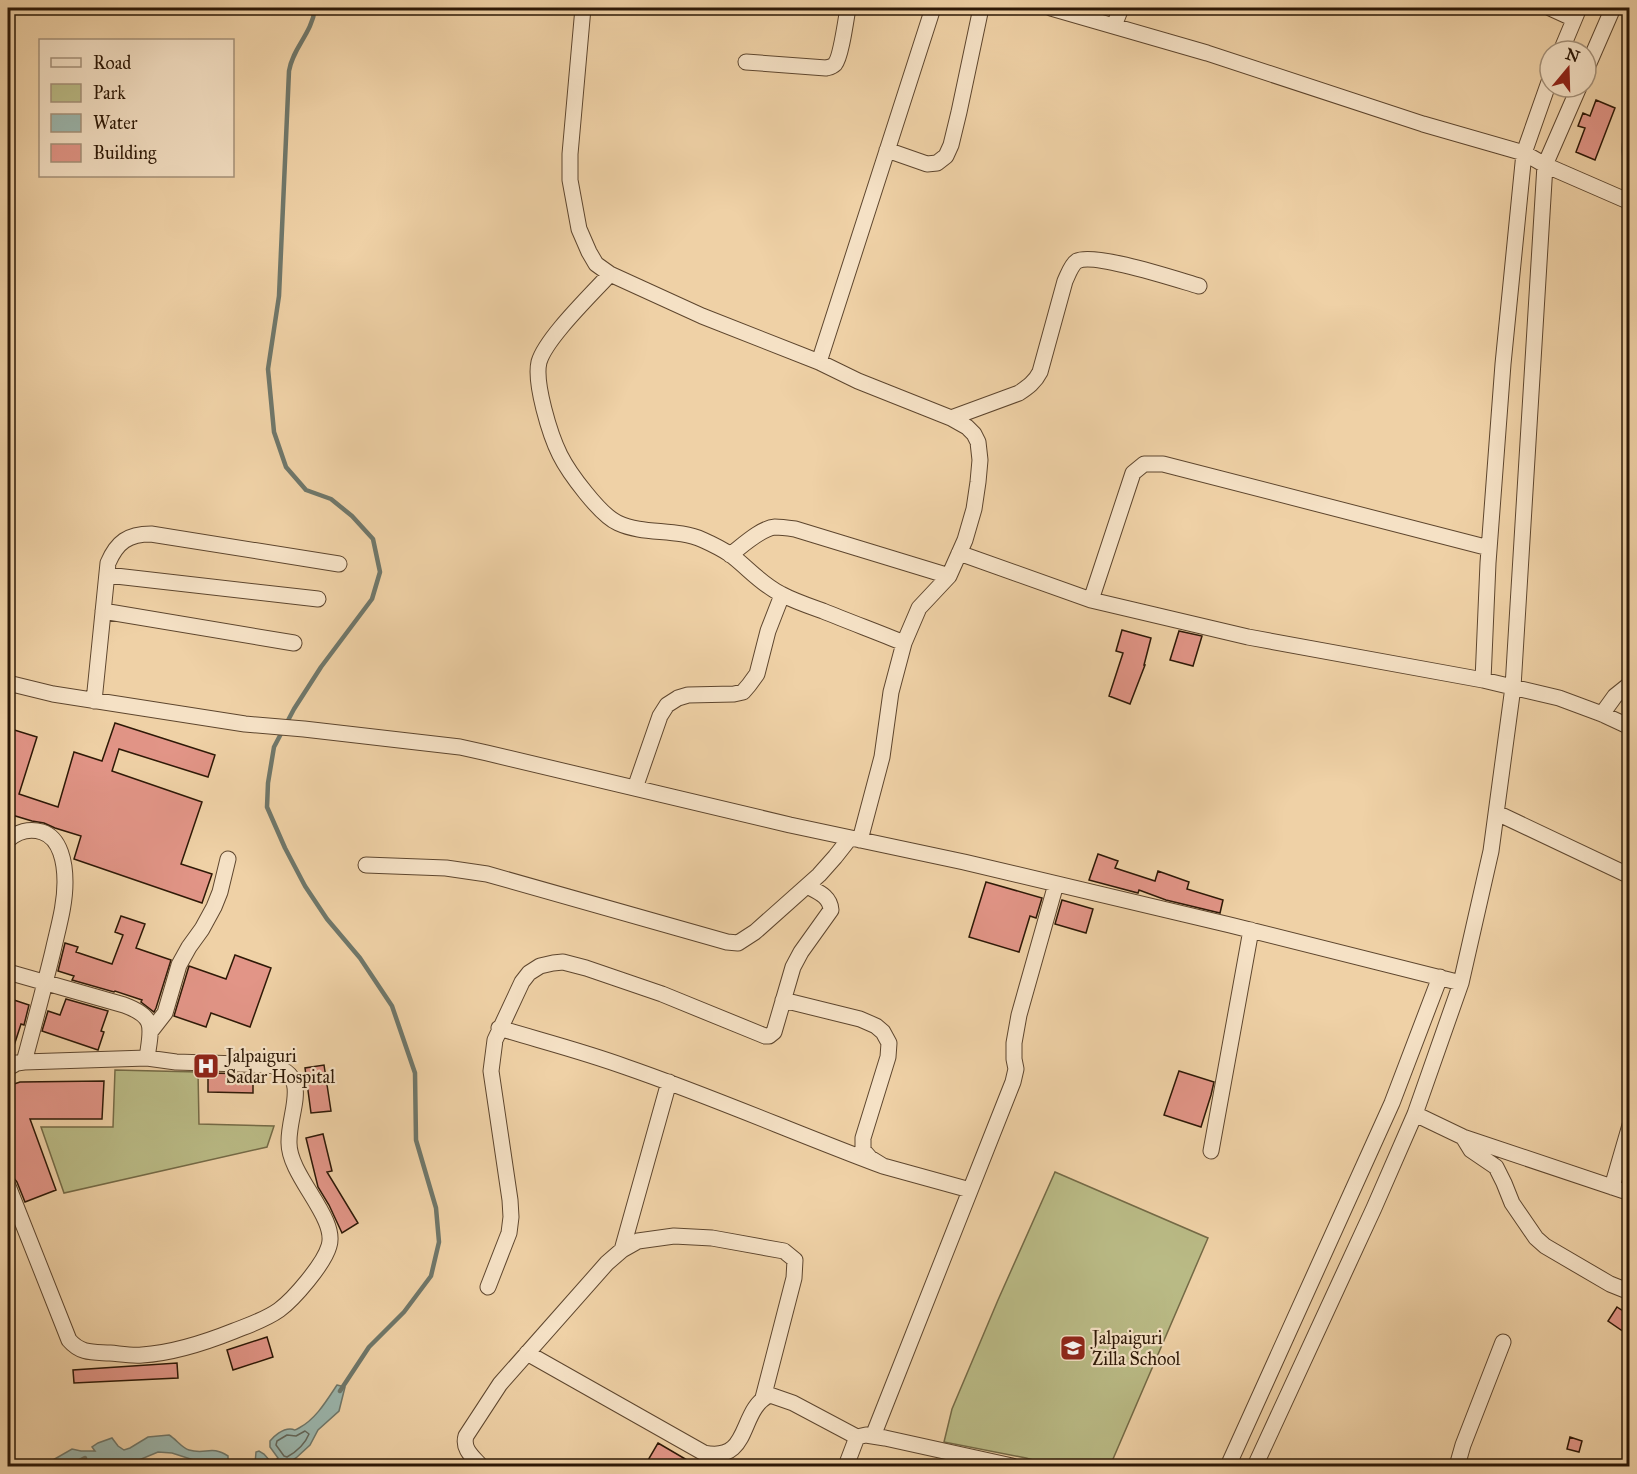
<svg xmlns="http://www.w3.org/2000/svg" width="1637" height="1474" viewBox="0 0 1637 1474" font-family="'IM FELL Great Primer',serif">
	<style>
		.green { fill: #babb86; stroke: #746a46; stroke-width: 1.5 }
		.water { fill: #9bb6ad; stroke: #6f776a; stroke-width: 1.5 }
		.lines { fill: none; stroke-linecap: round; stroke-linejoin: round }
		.shore { stroke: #64675a; stroke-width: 1.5 }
		.stream { stroke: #6f776a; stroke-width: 4.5 }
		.building { fill: #e29587; stroke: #2d1806; stroke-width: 1.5 }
		.minor-casing { stroke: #5e462e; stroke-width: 17 }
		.minor { stroke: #f5e1c5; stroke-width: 15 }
		.labels { text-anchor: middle; stroke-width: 4.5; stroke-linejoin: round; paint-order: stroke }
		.poi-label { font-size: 18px; fill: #2d1806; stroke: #f5e1c5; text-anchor: start }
	</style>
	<rect width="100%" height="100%" fill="#efd1a6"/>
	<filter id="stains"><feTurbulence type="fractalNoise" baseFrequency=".00333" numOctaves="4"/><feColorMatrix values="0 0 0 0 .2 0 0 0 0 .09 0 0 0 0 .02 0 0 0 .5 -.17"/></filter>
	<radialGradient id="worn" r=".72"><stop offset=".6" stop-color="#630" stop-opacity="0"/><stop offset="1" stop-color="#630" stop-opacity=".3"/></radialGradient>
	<!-- green -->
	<path class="green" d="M115,1070l83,2 1,52 75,2 -7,21 -203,46 -23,-66h72z
		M1055,1172l153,66 -98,228h-56l-28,-8 -82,-16 8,-33 46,-109z"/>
	<!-- water -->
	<path class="water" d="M1629,126v50c-8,-15 -10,-35 0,-50z
		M337,1385l8,2 -6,24 -21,19 -8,15 -14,13 -13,8h-31l3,-2 1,-12 3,-1 5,3 6,7h5l3,-3 -8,-11v-6c4,-5 12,-12 20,-12 7,0 2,3 9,-1 17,-9 28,-28 38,-43z
		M169,1435c7,4 13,13 20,15 17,5 22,-5 39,6v8l3,2h-19l-40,-13 -14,-1 -19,8 -28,3 -33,-2 -10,5h-36l21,-6 19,-11 9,2h14l-3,-4 6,-4 14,-5 6,8 6,4 6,-2 18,-11z"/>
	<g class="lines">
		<!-- shore -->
		<path class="shore" d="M305,1431l4,3c-4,10 -13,18 -22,23l-3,-1 -8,-11 1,-4 10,-6 9,1z"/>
		<!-- stream -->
		<path class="stream" d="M315,8c-3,26 -22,39 -26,63l-10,225 -11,73 6,63 12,35 20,23 25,9 21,17 21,23 7,33 -8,27 -51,68 -27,42 -20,38 -6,36 -1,24 18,41 20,38 22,33 33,39 32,48 23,67 1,67 20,68 3,34 -8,34 -27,36 -35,35 -29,44
			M70,1466l15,-8"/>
	</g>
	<!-- building -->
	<path class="building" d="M1596,100l19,8 -20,52 -19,-8 9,-24 -7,-2 5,-13 7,3z
		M1122,630l29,8 -7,27h1l-15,39 -21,-8 14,-43 -7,-2z
		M1179,631l23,5 -9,30 -23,-6z
		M115,723l100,32 -7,22 -89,-28 -7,22 90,31 -21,62 31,10 -10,29 -128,-44 7,-23 -26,-8 -11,-5 -12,-2 -20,-6 -2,6h-2v-93l29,9 -18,57 39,13 16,-55 28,9z
		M1098,854l20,7 -3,7 40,13 3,-10 31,11 -2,7 36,11 -3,13 -54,-13 -27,-10 -1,3 -49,-13z
		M986,882l56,16 -6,20 -6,-2 -11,36 -50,-15z
		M1062,900l31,9 -7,24 -31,-9z
		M121,916l24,8 -9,24 35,12 -15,48 -2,4 -13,-10 1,-2 -27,-9 -1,1 -42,-12 2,-4 -16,-5 7,-28 13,4 -2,5 36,12 11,-29 -8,-3z
		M235,955l36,13 -21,59 -39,-14 -5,14 -32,-11 15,-50 37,13z
		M8,998l21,7 -5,20 -3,-1 -10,31 -3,2z
		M66,999l42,12 -7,20 3,1 -6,18 -56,-19 6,-20 12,4z
		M324,1065l7,46 -20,2 -6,-45z
		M1179,1071l35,11 -3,13 -10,32 -37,-12z
		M208,1073l45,1v19l-45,-1z
		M104,1081l-2,38h-72l26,71 -31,12 -8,-20 -3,-4 -5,-2 -1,-4v-86l12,-4z
		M323,1134l9,37 -5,1 31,51 -16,10 -13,-28 -11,-18 -12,-49z
		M1617,1307l12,8v8l-5,9 -16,-11z
		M267,1337l6,20 -40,13 -6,-20z
		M177,1363l1,15 -104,5 -1,-13z
		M1570,1437l12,4 -3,11 -12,-3z
		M658,1443l41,24h-55z"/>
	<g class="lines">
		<defs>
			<path id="minor" d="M583,8l-13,146v26l9,49 10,23 7,12 14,10 92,42 117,46 39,19 93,37 16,9 7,7 4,8 2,18 -2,22 -4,27 -9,31 -16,36 -30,32 -15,35 -13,49 -9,65 -22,83
				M1051,8l156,45 216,71 101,29 21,12 85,37
				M1550,8l24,11
				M1114,26l7,-18
				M1561,51l18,-43
				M746,62l80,6c4,-1 6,-1 9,-4 6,-7 11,-45 13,-56
				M1586,70l27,-62
				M887,150l40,14 10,-1 9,-7 5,-11 8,-33 22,-104
				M610,274c-18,20 -64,64 -71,88 -5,21 11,73 21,93 9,18 40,60 58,68 26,12 58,5 85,17 9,4 19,9 28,15 17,13 30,29 50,39 13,7 28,12 42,17 27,11 54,21 81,32
				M819,362l114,-354
				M951,418l68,-25c9,-6 16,-11 21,-21l25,-91c3,-6 6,-16 12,-20 17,-9 101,19 122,25
				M959,553l132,47 157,37 235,43 76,18 43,16 28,13
				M730,555c12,-9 31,-27 45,-28 6,0 13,1 20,2l154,47
				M107,575l211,24
				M1091,600l42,-127 11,-9h19l326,84
				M103,611l191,32
				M1483,680l5,-117 15,-199 21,-211 26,-74
				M8,683l45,11 192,30 59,5 156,18 27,6 303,72 174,37 266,63 231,58
				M94,701l14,-138c9,-21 20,-29 43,-29l188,30
				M1602,714l13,-18 15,-12
				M635,788l25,-72 7,-11 11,-7 10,-3 46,-1 9,-2 6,-7 8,-11 11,-43 14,-36
				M1497,813l133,63
				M8,840c9,-8 21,-12 34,-8 19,6 23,32 23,50 0,24 -7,46 -12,69 -9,37 -19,74 -29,111
				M366,865l80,3 41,6 240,68 11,1 17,-11 64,-57 16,-18 15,-19
				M8,972l116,33c33,12 27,23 23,53l29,4 92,3c46,8 20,46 21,78 0,33 49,75 40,103 -5,18 -35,53 -50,64 -14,10 -30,15 -45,21 -30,12 -60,22 -92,24 -10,1 -21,-1 -32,-2 -17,-1 -29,1 -41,-13l-61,-154
				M783,1000l77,19 16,7 7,6 6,11 -1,14 -25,81v12l7,8 13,8 87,24
				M499,1028c43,13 86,24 127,39 87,30 171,67 257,99
				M151,1031l14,-18 14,-48 10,-18 13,-18 12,-22 6,-15 8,-33
				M8,1068l9,-5 7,-1 123,-4
				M1415,1114l48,23 167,56
				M1463,1137l8,13 25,17 8,16 8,20 24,35 9,8 65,38 20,8
				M1211,1151l40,-221
				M1612,1187l18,-62
				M622,1250l47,-168
				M488,1287l21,-54 2,-16 -1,-17 -19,-129 4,-31 27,-58 7,-9 11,-7 13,-3 10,-1 23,6 76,26 103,42h4l5,-4 19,-65 8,-15 30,-42c-1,-14 -13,-18 -24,-24
				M527,1353l177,100c48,10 34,-44 66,-58l23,8 64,34
				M873,1436l140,-354 3,-13 -2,-10v-16l5,-28 37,-131
				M481,1466c-8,-9 -19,-17 -15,-30l34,-52 107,-121 15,-13 16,-9 36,-5 38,2 72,13 11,9 -1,18 -31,120
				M846,1466l11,-29 9,-2 19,3 127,28
				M1228,1466l164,-363 48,-126
				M1255,1466l119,-258 41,-94 46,-131 30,-132 22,-164 32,-522 34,-78
				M1457,1466l6,-21 40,-103"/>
		</defs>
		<!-- minor casing -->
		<use href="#minor" class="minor-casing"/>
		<!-- minor -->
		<use href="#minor" class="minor"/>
	</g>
	<!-- icons -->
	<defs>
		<symbol id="hospital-square" viewBox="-11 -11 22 22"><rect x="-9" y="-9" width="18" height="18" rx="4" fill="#8f2418" stroke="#f5e1c5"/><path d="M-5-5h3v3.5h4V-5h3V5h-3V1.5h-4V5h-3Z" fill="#fff"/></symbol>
		<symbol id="school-square" viewBox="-11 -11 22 22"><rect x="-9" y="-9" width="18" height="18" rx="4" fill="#8f2418" stroke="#f5e1c5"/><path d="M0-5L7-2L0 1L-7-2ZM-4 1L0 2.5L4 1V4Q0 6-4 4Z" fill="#fff"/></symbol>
	</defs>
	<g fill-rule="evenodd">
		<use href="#hospital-square" x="191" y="1051" width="30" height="30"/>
		<use href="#school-square" x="1058" y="1333" width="30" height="30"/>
	</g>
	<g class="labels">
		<!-- poi labels -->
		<g class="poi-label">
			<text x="226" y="1062">Jalpaiguri<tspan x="226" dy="21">Sadar Hospital</tspan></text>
			<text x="1092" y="1344">Jalpaiguri<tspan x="1092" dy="21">Zilla School</tspan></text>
		</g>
	</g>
	<!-- margin -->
	<rect width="1637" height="1474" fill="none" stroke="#efd1a6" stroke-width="30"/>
	<rect x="9" y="9" width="1619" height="1456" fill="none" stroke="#2d1806" stroke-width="3"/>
	<rect x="15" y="15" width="1607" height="1444" fill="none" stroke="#2d1806" stroke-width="1.5"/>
	<!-- legend -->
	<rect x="39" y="39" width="195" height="138" fill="#f5e1c5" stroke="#a59179" stroke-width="1.5"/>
	<rect x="51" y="58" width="30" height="9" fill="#f5e1c5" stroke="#a59179" stroke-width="1.5"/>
	<text x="93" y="69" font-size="18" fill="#2d1806">Road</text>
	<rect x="51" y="84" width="30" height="18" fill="#babb86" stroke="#a59179" stroke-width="1.5"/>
	<text x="93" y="99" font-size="18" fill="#2d1806">Park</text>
	<rect x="51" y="114" width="30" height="18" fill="#9bb6ad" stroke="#a59179" stroke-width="1.5"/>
	<text x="93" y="129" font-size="18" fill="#2d1806">Water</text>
	<rect x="51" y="144" width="30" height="18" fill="#e29587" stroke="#a59179" stroke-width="1.5"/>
	<text x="93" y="159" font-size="18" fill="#2d1806">Building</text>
	<!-- north arrow -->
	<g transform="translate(1568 69) rotate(19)"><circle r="28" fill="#f5e1c5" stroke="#a59179" stroke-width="1.5"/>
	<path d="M0-4.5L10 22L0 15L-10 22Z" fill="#8f2418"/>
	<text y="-9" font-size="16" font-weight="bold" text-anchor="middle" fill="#2d1806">N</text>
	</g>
	<rect width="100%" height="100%" filter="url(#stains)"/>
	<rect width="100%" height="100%" fill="url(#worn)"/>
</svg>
